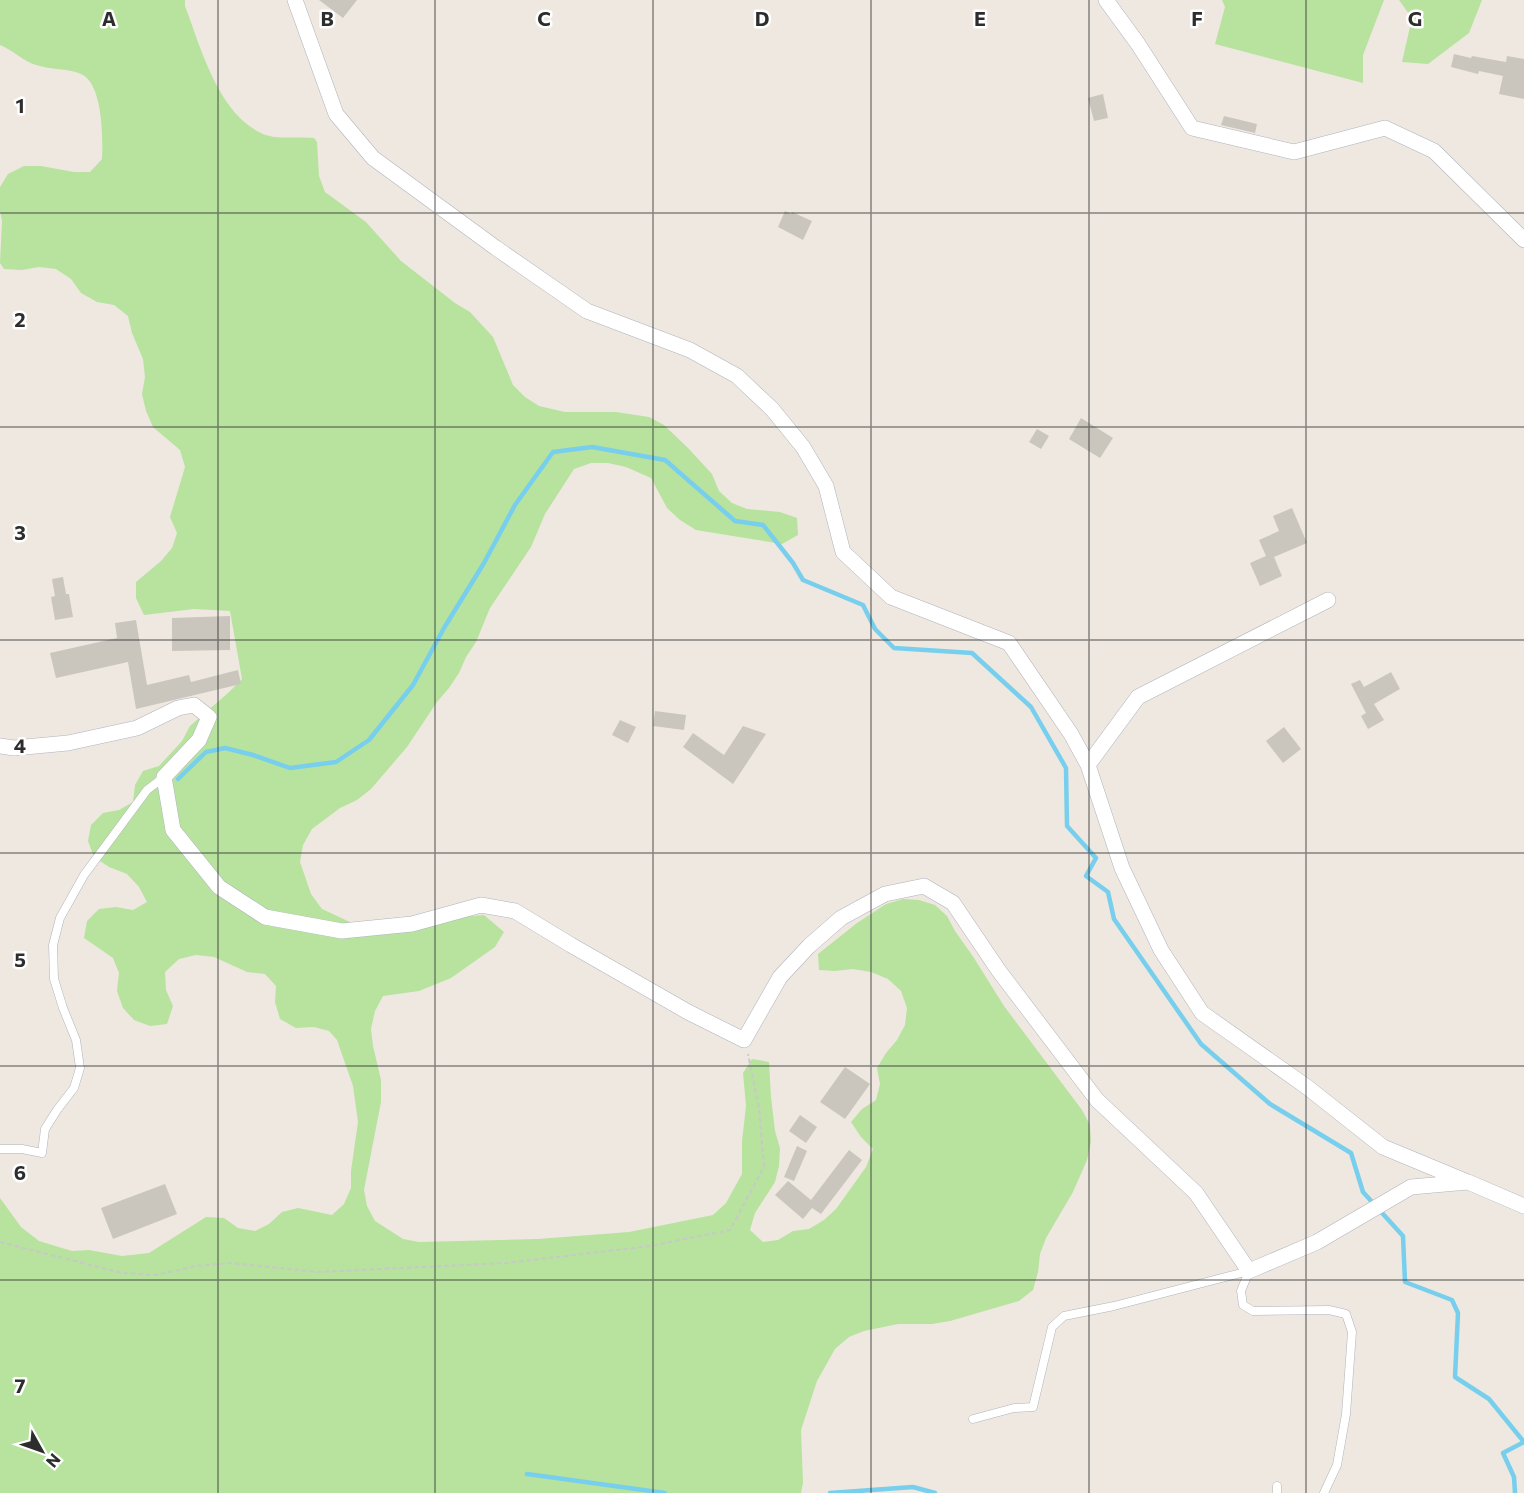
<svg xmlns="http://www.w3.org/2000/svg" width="1524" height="1493" viewBox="0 0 1524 1493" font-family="Commissioner,sans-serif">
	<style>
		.green { fill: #b7e39e }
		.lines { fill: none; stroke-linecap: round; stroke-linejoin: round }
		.stream { stroke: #77cfed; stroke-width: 4.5 }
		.building { fill: #cac6be }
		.lane-casing { stroke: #b0b3bd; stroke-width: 9 }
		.street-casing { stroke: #b0b3bd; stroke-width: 16 }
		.path { stroke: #c8c8c8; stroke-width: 2; stroke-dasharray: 4.5 3; stroke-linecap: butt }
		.lane { stroke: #fff; stroke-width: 8 }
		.street { stroke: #fff; stroke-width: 15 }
		.grid { fill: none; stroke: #2d2d2d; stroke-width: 1.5; stroke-opacity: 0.55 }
		.grid-label { font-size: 20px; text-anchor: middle; font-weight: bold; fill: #2d2d2d; stroke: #fff; stroke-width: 5; stroke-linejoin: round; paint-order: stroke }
	</style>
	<rect width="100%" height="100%" fill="#eee8e0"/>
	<!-- green -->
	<path class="green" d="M0,0h185v6c16,42 33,108 78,128 14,6 36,2 51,4l3,4 2,34 6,16 41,30 35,39 54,42 15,9 23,25 20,48 12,12 14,9 26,6h51l33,5 15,8 25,24 23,25 7,17 13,12 15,6 33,3 17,6 1,17 -16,9 -86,-14 -16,-10 -13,-12 -16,-30 -25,-11 -18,-4h-17l-17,6 -29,45 -14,33 -41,61 -14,34 -10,15 -7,16 -10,15 -12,14 -30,45 -36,42 -14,11 -17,8 -28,21 -9,16 -3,17 11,32 11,15 30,14 100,-5 32,-3 20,17 -9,15 -44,31 -32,13 -36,5 -8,15 -4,18 2,17 8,34v22l-17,88 3,16 8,15 28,18 16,3 119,-3 91,-7 84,-17 13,-12 16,-29v-33l4,-35 -3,-33 9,-14 17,3 2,35 4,34 5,17 -1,18 -4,16 -20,31 -5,17 13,12 15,-2 15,-9 16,-2 15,-9 12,-11 30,-42 7,-18 -12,-12 -10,-15 11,-13 14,-9 4,-16 -3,-16 9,-15 11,-13 8,-15 2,-17 -6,-17 -13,-12 -17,-7 -18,-3 -18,2 -16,-1 -1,-16 39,-31 29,-19 17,-5 16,1 16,5 12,11 8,15 19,27 30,48 78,104 8,15 1,17 -4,18 -14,32 -27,46 -6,16 -2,18 -5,18 -14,11 -69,20 -18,3h-34l-34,7 -15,6 -14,12 -18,32 -16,49 2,53 -2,10h-801v-295l21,29 18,14 33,10 17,-1 33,6 27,-3 57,-36 18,1 14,10 17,3 14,-7 13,-12 16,-4 34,7 12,-11 7,-16v-17l7,-49 -5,-36 -16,-46 -8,-9 -15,-4 -18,1 -16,-9 -5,-17 1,-16 -11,-12 -18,-2 -33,-15 -18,-2 -17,4 -14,13 1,18 7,16 -6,18 -17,2 -16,-6 -11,-12 -6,-17 2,-18 -6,-15 -29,-20 3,-17 12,-12 17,-2 17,3 14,-8 -8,-15 -12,-13 -18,-7 -15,-10 -6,-16 3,-16 12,-12 16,-3 14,-8 2,-17 8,-14 16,-5 23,-25 8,-15 38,-33 14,-14 -12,-68 -36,-2 -50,6 -8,-17v-16l25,-21 11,-13 5,-15 -7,-16 15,-50 -5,-17 -27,-23 -7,-16 -4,-17 3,-17 -2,-18 -11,-26 -4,-17 -14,-11 -17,-3 -16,-9 -10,-14 -15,-10 -17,-2 -17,3 -18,-1 -4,-6 2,-42 -2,-10v-24l8,-13 16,-8h17l33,6h16l12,-13c1,-20 1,-76 -21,-85 -14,-6 -30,-4 -45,-9 -13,-4 -23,-15 -36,-20z
		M1222,0h162l-21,55v28l-148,-39 10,-37z
		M1399,0h83l-13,33 -41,31 -26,-2 10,-44z"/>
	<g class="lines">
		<!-- stream -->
		<path class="stream" d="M178,779l28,-27 19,-4 28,7 37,13 46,-6 33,-22 44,-55 31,-57 40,-65 31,-58 38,-53 39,-5 73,13 70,61 28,4 30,38 10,17 60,25 12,24 19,19 78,5 59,54 35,61 1,58 29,32 -10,18 22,16 6,27 87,125 69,60 81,49 12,39 40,44 2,46 47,18 6,13 -3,64 34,22 35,43 -21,11 11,24 1,16
			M527,1474l138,19
			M830,1493l83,-6 22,6"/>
	</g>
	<!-- building -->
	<path class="building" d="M319,0h38l-14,18z
		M1454,54l17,4 1,-2 34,6 1,-6 17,3v40l-25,-5 4,-18 -24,-5 -1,3 -27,-7z
		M1103,94l5,24 -14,3 -6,-23z
		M1224,116l33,8 -2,9 -34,-8z
		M785,211l6,3 1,-2 20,9 -9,19 -25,-13z
		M1081,418l32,20 -13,20 -31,-19z
		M1037,429l12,7 -8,13 -12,-7z
		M1292,508l15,35 -33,14 8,19 -22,10 -10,-23 16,-7 -7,-16 20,-9 -6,-15z
		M63,577l3,17h3l4,23 -18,3 -4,-23 4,-1 -3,-17z
		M230,616v34l-58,1v-33z
		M136,620l11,65 42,-10 2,7 47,-12 3,14 -105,25 -8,-47 -72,16 -6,-25 67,-15 -2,-15z
		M1391,672l9,17 -26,15 10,16 -16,9 -7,-13 5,-3 -15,-29 9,-4 4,7z
		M655,711l31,4 -2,15 -31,-4z
		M620,720l16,7 -8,16 -16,-8z
		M743,726l23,8 -33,50 -50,-37 10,-14 31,22z
		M1284,727l17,22 -18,14 -17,-22z
		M845,1067l25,17 -25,35 -25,-17z
		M800,1115l17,12 -11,16 -17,-12z
		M797,1146l10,5 -13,30 -10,-4z
		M849,1150l13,10 -41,54 -9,-6 -9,11 -28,-24 13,-14 23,19z
		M165,1184l12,30 -64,25 -12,-31z"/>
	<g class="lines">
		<defs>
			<path id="lane" d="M0,1149h22l20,4 3,-24 12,-19 17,-22 6,-20 -4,-28 -13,-32 -9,-29 -1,-34 7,-27 24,-43 29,-39 34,-46 17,-13
				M1249,1271l-8,20 2,14 10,6 76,-1 17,4 6,18 -6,82 -9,51 -13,28
				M973,1419l41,-11 19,-1 19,-80 12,-11 50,-10 135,-35
				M1277,1493v-7"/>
			<path id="street" d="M295,0l41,114 37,44 123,90 91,63 103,39 47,26 35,33 31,38 23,39 17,66 48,45 118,46 62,91 17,31 34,103 39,82 41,63 105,74 76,60 82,34
				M1106,0l32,44 54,84 102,24 91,-24 49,23 90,89
				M0,746l14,2 54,-5 69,-15 41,-20 16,-3 15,12 -10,23 -35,37 9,53 46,57 46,30 77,14 70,-7 69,-19 34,6 56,34 117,67 56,28 36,-63 29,-31 32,-28 44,-24 39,-8 29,17 46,68 98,129 99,93 53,78 68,-29 94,-55 57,-5 56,24
				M1088,765l50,-68 190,-97"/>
		</defs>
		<!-- lane casing -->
		<use href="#lane" class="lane-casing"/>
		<!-- street casing -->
		<use href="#street" class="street-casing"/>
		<!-- path -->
		<path class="path" d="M0,1242l122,31 34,2 40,-9 34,-3 88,9 188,-9 144,-17 80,-16 34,-63 -5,-59 -11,-54"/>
		<!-- lane -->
		<use href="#lane" class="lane"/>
		<!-- street -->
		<use href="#street" class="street"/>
	</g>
	<!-- grid -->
	<path class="grid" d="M218,0v1493M435,0v1493M653,0v1493M871,0v1493M1089,0v1493M1306,0v1493M0,213h1524M0,427h1524M0,640h1524M0,853h1524M0,1066h1524M0,1280h1524"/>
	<g class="grid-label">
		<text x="109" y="26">A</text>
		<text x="327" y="26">B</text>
		<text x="544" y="26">C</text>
		<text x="762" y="26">D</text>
		<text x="980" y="26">E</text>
		<text x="1197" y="26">F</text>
		<text x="1415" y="26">G</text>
		<text x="20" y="113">1</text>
		<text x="20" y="327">2</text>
		<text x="20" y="540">3</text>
		<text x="20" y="753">4</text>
		<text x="20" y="967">5</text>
		<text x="20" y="1180">6</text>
		<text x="20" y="1393">7</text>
	</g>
	<!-- north arrow -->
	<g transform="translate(42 1451) rotate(130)" stroke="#ffffff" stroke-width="4.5" paint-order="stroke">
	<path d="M0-4.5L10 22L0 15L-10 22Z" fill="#2d2d2d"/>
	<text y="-9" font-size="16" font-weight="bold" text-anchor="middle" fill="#2d2d2d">N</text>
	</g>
</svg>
